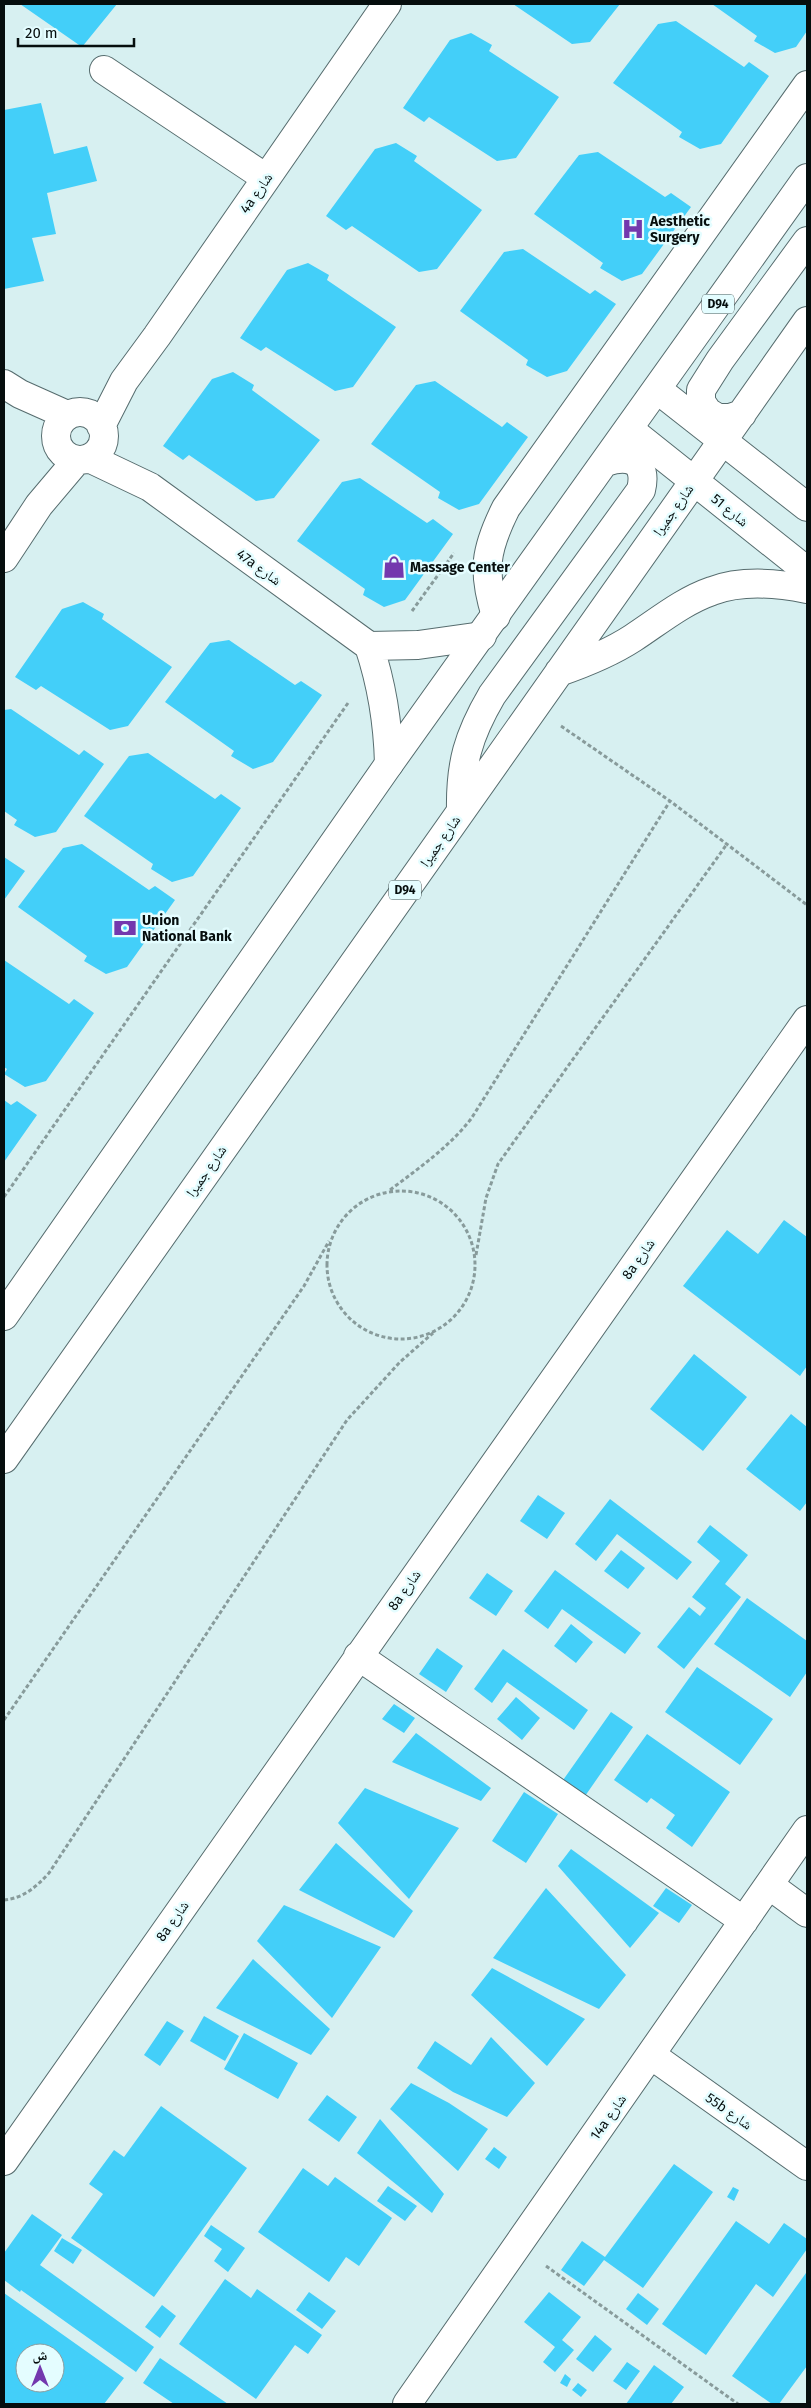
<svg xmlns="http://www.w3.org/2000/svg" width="811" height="2408" viewBox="0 0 811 2408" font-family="'Fira Sans','Noto Naskh Arabic',sans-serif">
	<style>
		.building { fill: #43cff9; fill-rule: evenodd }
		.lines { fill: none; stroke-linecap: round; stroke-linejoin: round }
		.minor-casing { stroke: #566c6e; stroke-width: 30 }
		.major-casing { stroke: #566c6e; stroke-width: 30 }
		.path { stroke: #889b9b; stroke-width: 3; stroke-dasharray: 4 2.5; stroke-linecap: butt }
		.minor { stroke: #fff; stroke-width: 28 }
		.major { stroke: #fff; stroke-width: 28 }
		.labels { text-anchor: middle; stroke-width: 5; stroke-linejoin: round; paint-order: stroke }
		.shield { fill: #e4fdff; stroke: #495656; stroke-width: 1 }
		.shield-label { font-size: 12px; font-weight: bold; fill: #060e0e }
		.street-label { font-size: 14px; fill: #060e0e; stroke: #e4fdff }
		.poi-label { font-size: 14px; font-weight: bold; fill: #060e0e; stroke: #e4fdff; text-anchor: start }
	</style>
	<rect width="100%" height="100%" fill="#d7f0f1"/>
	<!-- building -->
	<path class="building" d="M20,4h97l-35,43z
		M513,4h107l-30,38 -18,2z
		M712,4h95v27l-11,16 -21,6 -21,-12 3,-5z
		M676,21l68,46 5,-5 20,14 -48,68 -21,5 -21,-12 3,-5 -69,-49 45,-59z
		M471,33l21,12 -3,6 70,46 -43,61 -19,3 -68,-44 -5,5 -21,-14 47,-68z
		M41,103l13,51 33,-8 10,35 -50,12 9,41 -24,4 12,43 -40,8v-179z
		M396,143l21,13 -3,5 68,49 -45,59 -18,3 -67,-46 -6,4 -20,-14 49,-67z
		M598,152l67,45 6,-4 20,14 -49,67 -20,7 -22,-13 3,-5 -69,-49 45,-59z
		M523,249l67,45 5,-4 21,14 -49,67 -20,6 -21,-12 2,-5 -68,-49 44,-59z
		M308,263l21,12 -2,5 69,47 -43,60 -18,4 -69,-44 -5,4 -21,-13 47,-68z
		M233,372l21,13 -2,5 68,50 -46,58 -18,3 -67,-46 -6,5 -20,-14 49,-67z
		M435,381l67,46 5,-5 21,15 -49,67 -20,6 -21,-12 2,-6 -69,-48 45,-59z
		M360,478l67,45 6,-4 20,15 -48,66 -21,7 -21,-12 2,-6 -68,-48 45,-59z
		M83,602l21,12 -2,5 70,48 -44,59 -18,4 -69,-44 -5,4 -21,-13 47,-68z
		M229,640l66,45 6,-4 21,14 -49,67 -20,7 -22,-13 3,-5 -69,-49 45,-59z
		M11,709l68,46 5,-5 20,14 -48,68 -21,5 -21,-12 3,-5 -13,-9v-101z
		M148,753l67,46 6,-5 20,14 -48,68 -21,6 -21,-13 2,-5 -69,-48 45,-60z
		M82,844l67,46 6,-4 20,14 -48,67 -21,7 -22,-13 3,-5 -69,-49 45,-59z
		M4,857l21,14 -21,29z
		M4,960l65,44 5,-5 20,14 -48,68 -21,6 -21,-13 3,-5 -3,-2z
		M4,1100l7,5 6,-4 20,14 -33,47z
		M784,1220l23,17v129l-7,10 -117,-90 44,-56 31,24z
		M694,1354l53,43 -44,54 -53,-42z
		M791,1414l16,13v75l-7,9 -54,-42z
		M538,1495l27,18 -18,26 -27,-18z
		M610,1499l82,63 -15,18 -60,-46 -21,27 -21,-17z
		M710,1525l38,30 -23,29 16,13 -57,72 -27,-22 32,-40 11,9 6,-8 -14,-11 28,-36 -23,-19z
		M621,1550l24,18 -17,21 -24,-18z
		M555,1570l86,63 -16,21 -63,-45 -14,20 -24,-18z
		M487,1573l26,18 -17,25 -27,-18z
		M747,1598l60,43v31l-17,25 -76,-53z
		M571,1624l22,18 -17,21 -22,-17z
		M437,1648l26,18 -17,26 -27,-18z
		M503,1649l85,61 -14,20 -67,-48 -15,21 -18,-14z
		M697,1667l76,52 -33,46 -75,-53z
		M516,1697l24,21 -18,22 -25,-21z
		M394,1704l21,14 -11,15 -22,-14z
		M611,1712l22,15 -50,72 -22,-16z
		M416,1733l75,55 -10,13 -89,-39z
		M647,1734l83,58 -38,55 -26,-19 9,-13 -24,-17 -4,5 -33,-23z
		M365,1788l94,40 -50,71 -71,-76z
		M524,1792l34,22 -32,49 -34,-22z
		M336,1843l77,68 -19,27 -95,-48z
		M571,1849l88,64 -29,35 -72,-82z
		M546,1888l80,87 -27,34 -106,-51z
		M666,1888l26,17 -13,18 -26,-17z
		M284,1905l97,42 -49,71 -75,-77z
		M253,1959l77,70 -19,26 -95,-47z
		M492,1968l93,51 -38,47 -76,-71z
		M204,2016l35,20 -14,25 -35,-20z
		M167,2021l17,10 -24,35 -16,-11z
		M244,2033l54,30 -20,36 -54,-30z
		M491,2037l44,46 -28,34 -54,-25 -36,-24 18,-27 36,24z
		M411,2083l38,20 39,26 -30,42 -68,-62z
		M327,2095l30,22 -18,25 -31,-22z
		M161,2106l86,62 -93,129 -83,-59 32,-44 -14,-10 25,-34 10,7z
		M380,2119l64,75 -12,19 -75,-60z
		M494,2147l13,10 -8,12 -14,-10z
		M674,2164l39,28 -70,96 -39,-28 -20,26 -23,-16 21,-29 23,16z
		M303,2168l25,18 7,-9 57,41 -33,48 -13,-9 -17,25 -71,-50z
		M388,2186l29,20 -12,15 -28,-20z
		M733,2187l6,3 -5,11 -7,-4z
		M32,2214l30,21 -22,30 114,82 -18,25 -115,-82 -1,2 -16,-12v-27z
		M736,2221l33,23 15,-21 23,16v10l-34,48 -17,-13 -50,71 -44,-31z
		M211,2225l34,23 -17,24 -14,-11 8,-12 -18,-13z
		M62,2238l20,12 -9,14 -19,-13z
		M806,2273l1,93 -28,38h-7l-40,-28z
		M225,2279l26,19 6,-9 65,46 -14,19 -13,-9 -39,54 -77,-55z
		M309,2292l27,19 -14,18 -26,-19z
		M549,2292l32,25 -19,23 12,10 -19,22 -12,-10 12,-15 -31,-25z
		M4,2293l120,85 -20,26h-100zM25,2353h30v30h-30z
		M638,2293l21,16 -12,16 -21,-16z
		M162,2305l14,11 -16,22 -15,-11z
		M595,2335l17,14 -19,23 -17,-13z
		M160,2358l68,46h-54l-31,-21z
		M627,2362l13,9 -14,19 -13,-9z
		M654,2365l30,22 -13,17h-45z
		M565,2374l6,5 -4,8 -7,-4z
		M578,2383l9,7 -6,7 -9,-7z"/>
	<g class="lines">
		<defs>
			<path id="minor" d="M104,70l162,108
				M4,384l16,10 47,21
				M658,390l149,117
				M56 436a24 24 0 1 1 48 0a24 24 0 1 1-48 0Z
				M101,426l23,-45 33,-45 230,-332
				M630,430l177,141
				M89,458l61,29 219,159 49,-1 64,-9
				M4,558l35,-53 38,-45
				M496,616c-14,-45 -11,-66 10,-108l301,-423
				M369,646c13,39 19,77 20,118
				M358,1656l386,265
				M769,1885l38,28
				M651,2055l156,111
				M4,2161l803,-1141
				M407,2404l400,-574"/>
			<path id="major" d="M742,414l-12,4h-12l-10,-6 -7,-10v-12l19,-30 87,-119
				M559,672c26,-9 51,-19 74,-34 26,-17 50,-37 79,-47 29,-11 65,-8 95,-2
				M461,811c-1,-47 7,-75 31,-116l149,-205c7,-28 -11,-37 -35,-28
				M4,1316l385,-552 418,-586
				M4,1459l803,-1138"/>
		</defs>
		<!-- minor casing -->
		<use href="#minor" class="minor-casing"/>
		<!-- major casing -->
		<use href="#major" class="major-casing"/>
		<!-- path -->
		<path class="path" d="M412,611l42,-58
			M561,726l109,75 137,104
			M390,1190c29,-22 58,-42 81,-71l199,-318
			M327 1265a74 74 0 1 1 148 0a74 74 0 1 1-148 0Z
			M4,1197l344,-494
			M476,1255l10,-57 12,-34 229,-320
			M4,1720l300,-434 25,-45
			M4,1900c20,-2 32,-13 45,-27l298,-453 53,-58 33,-29
			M546,2266l192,138"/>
		<!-- minor -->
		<use href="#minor" class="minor"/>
		<!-- major -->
		<use href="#major" class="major"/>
	</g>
	<!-- icons -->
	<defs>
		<symbol id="hospital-bare" viewBox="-9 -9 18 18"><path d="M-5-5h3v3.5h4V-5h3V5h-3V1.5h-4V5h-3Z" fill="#7338ae" stroke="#e4fdff" stroke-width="2.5" paint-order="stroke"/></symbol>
		<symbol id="shop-bare" viewBox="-9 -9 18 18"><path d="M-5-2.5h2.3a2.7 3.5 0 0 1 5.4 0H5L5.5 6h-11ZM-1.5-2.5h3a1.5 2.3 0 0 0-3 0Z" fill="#7338ae" stroke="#e4fdff" stroke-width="2.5" paint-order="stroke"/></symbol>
		<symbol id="bank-bare" viewBox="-9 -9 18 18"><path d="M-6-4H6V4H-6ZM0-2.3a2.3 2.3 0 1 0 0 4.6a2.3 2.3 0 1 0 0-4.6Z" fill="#7338ae" stroke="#e4fdff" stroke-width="2.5" paint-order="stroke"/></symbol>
	</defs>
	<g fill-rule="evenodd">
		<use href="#hospital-bare" x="617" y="213" width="32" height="32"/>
		<use href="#shop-bare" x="378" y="551" width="32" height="32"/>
		<use href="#bank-bare" x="109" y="912" width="32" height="32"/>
	</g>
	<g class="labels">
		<!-- shield labels -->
		<g class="shield">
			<rect x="702" y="294.5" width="32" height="19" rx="4"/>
			<rect x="389" y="880.5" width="32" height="19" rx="4"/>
		</g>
		<g class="shield-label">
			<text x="718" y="308">D94</text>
			<text x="405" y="894">D94</text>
		</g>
		<!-- street labels -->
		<g class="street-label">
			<text transform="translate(256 193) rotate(-55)" y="5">4a شارع</text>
			<text transform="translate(673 510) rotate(-55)" y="5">شارع جميرا</text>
			<text transform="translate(730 510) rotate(39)" y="5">شارع 51</text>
			<text transform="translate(259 567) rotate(36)" y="5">47a شارع</text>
			<text transform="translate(440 841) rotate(-55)" y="5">شارع جميرا</text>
			<text transform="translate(206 1171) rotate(-55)" y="5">شارع جميرا</text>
			<text transform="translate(638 1259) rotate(-55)" y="5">8a شارع</text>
			<text transform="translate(404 1590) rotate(-55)" y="5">8a شارع</text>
			<text transform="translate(172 1921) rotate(-55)" y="5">8a شارع</text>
			<text transform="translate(729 2111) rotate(35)" y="5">55b شارع</text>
			<text transform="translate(608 2117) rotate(-55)" y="5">14a شارع</text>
		</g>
		<!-- poi labels -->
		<g class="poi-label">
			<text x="650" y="226">Aesthetic<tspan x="650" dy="16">Surgery</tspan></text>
			<text x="410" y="572">Massage Center</text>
			<text x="142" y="925">Union<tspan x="142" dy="16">National Bank</tspan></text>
		</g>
	</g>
	<!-- border -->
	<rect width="811" height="2408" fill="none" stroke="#060e0e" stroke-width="10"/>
	<!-- north arrow -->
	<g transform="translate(40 2368)"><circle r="24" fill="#e4fdff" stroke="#8b9d9f"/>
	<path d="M0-4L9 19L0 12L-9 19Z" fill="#7338ae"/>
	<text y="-8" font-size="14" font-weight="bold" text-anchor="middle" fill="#060e0e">ش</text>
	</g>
	<!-- scale -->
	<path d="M18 38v8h116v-8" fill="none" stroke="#060e0e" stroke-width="2.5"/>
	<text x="25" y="38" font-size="15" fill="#060e0e" stroke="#e4fdff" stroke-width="4" paint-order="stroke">20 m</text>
</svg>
